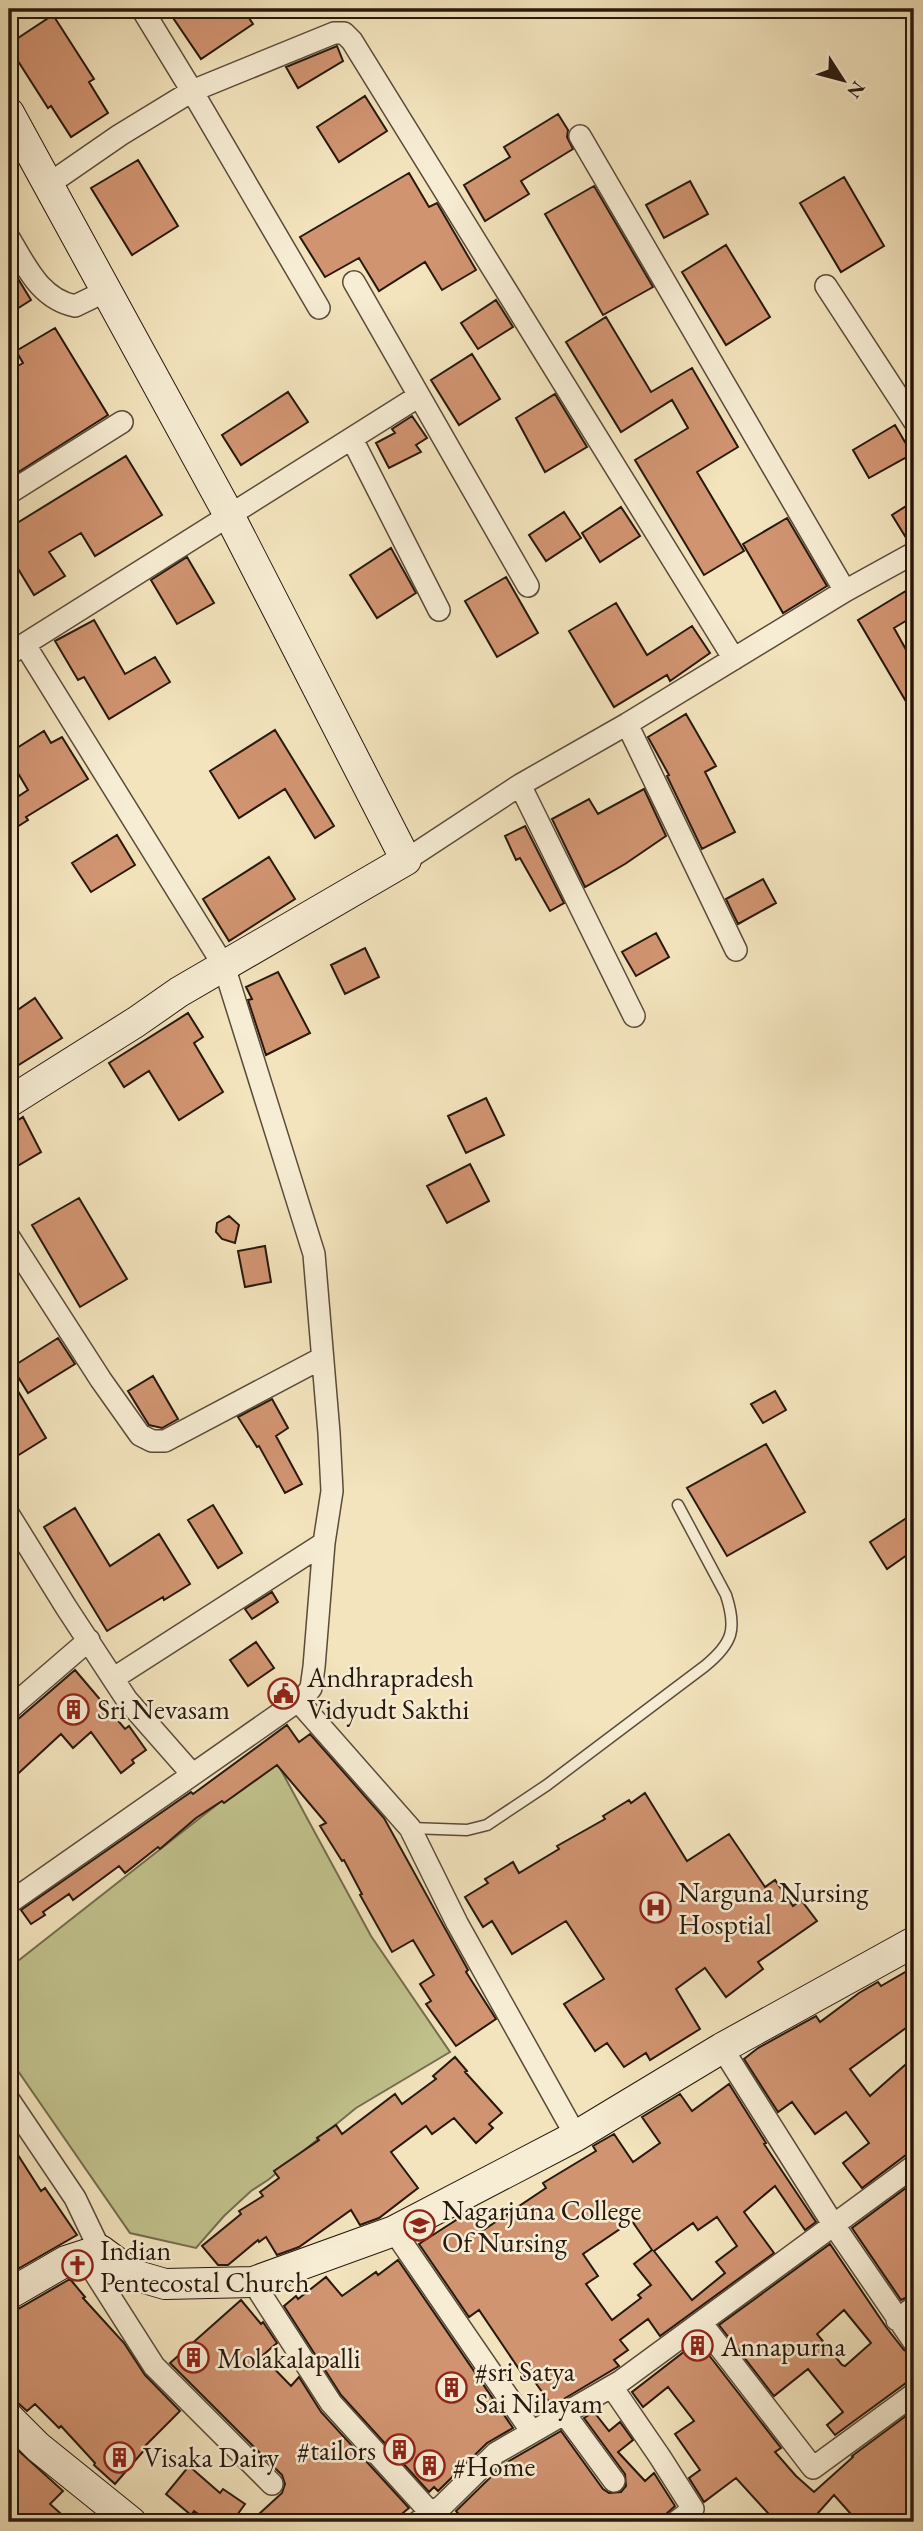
<svg xmlns="http://www.w3.org/2000/svg" width="923" height="2531" viewBox="0 0 923 2531" font-family="'EB Garamond',serif">
	<style>
		.green { fill: #c1c28d; stroke: #746d4e; stroke-width: 2 }
		.building { fill: #d19471; stroke: #27180e; stroke-width: 2; fill-rule: evenodd }
		.lines { fill: none; stroke-linecap: round; stroke-linejoin: round }
		.lane-casing { stroke: #5a4b3a; stroke-width: 13 }
		.street-casing { stroke: #5a4b3a; stroke-width: 24 }
		.secondary-casing { stroke: #27180e; stroke-width: 32 }
		.lane { stroke: #f7edd4; stroke-width: 10 }
		.street { stroke: #f7edd4; stroke-width: 21 }
		.secondary { stroke: #f7edd4; stroke-width: 30 }
		.labels { text-anchor: middle; stroke-width: 5; stroke-linejoin: round; paint-order: stroke }
		.poi-label { font-size: 28px; fill: #27180e; stroke: #f7edd4; text-anchor: start }
	</style>
	<rect width="100%" height="100%" fill="#f3e4bd"/>
	<filter id="stains"><feTurbulence type="fractalNoise" baseFrequency=".00286" numOctaves="4"/><feColorMatrix values="0 0 0 0 .2 0 0 0 0 .09 0 0 0 0 .02 0 0 0 .5 -.17"/></filter>
	<radialGradient id="worn" r=".72"><stop offset=".6" stop-color="#630" stop-opacity="0"/><stop offset="1" stop-color="#630" stop-opacity=".3"/></radialGradient>
	<!-- green -->
	<path class="green" d="M275,1759l96,177 79,116 -94,56 -88,72 -17,11 -27,25 -28,32 -66,-15 -121,-175v-90z"/>
	<!-- building -->
	<path class="building" d="M167,9h76l10,15 -52,35z
		M53,15l41,64 -5,3 19,31 -37,24 -20,-31 -3,2 -39,-61v-3z
		M337,46l6,15 -45,27 -12,-21z
		M365,96l22,35 -48,31 -22,-35z
		M558,114l10,16 -1,7 6,12 -52,32 8,13 -44,27 -21,-36 46,-28 -6,-10z
		M138,160l40,66 -46,29 -41,-67z
		M409,173l20,34 8,-4 39,67 -34,20 -17,-28 -46,29 -20,-33 -34,19 -25,-40z
		M844,177l40,69 -43,26 -41,-69z
		M690,181l18,33 -44,24 -18,-33z
		M594,186l59,101 -50,28 -58,-101z
		M726,245l44,72 -44,28 -44,-73z
		M9,264l22,36 -22,14z
		M496,300l17,27 -35,22 -17,-26z
		M606,317l45,75 41,-24 46,79 -41,25 47,79 -40,24 -69,-115 53,-32 -16,-28 -51,32 -55,-90z
		M55,328l53,87 -99,63v-107l14,-8 -7,-12z
		M472,354l28,45 -41,26 -28,-45z
		M288,392l20,30 -67,43 -19,-30z
		M555,394l32,53 -42,25 -29,-54z
		M412,416l15,22 -11,7 5,7 -32,16 -13,-25 19,-10 -3,-4z
		M895,425l17,29 -43,24 -16,-28z
		M126,456l36,59 -67,41 -14,-23 -32,19 16,24 -31,19 -25,-41v-26z
		M914,501v39l-6,1 -16,-26z
		M621,507l19,29 -40,26 -18,-29z
		M564,512l17,26 -35,23 -17,-26z
		M787,518l40,68 -44,27 -40,-69z
		M391,548l25,45 -39,25 -27,-43z
		M187,557l27,46 -37,21 -26,-44z
		M506,577l32,56 -41,24 -32,-56z
		M914,586v30l-20,12 20,36v51l-56,-95z
		M616,603l31,52 45,-29 18,27 -40,28 -3,-6 -53,32 -45,-76z
		M94,620l31,54 30,-17 15,25 -61,37 -25,-42 -6,3 -23,-39z
		M686,714l30,52 -11,6 30,60 -33,17 -35,-73 2,-1 -21,-38z
		M275,730l59,96 -19,12 -30,-49 -46,29 -29,-47z
		M44,731l7,12 11,-6 26,42 -62,38 2,3 -19,12v-42l5,9 14,-9 -19,-32v-5z
		M644,789l22,47 -41,28 -40,23 -33,-68 37,-20 9,15z
		M525,826l39,77 -14,8 -30,-53 -4,2 -11,-24z
		M117,835l18,30 -44,27 -19,-29z
		M269,857l26,42 -66,42 -26,-42z
		M763,879l13,24 -38,21 -12,-25z
		M656,933l13,24 -33,19 -14,-24z
		M365,948l14,29 -34,17 -14,-29z
		M278,972l32,61 -44,22 -18,-55 4,-1 -6,-12z
		M35,998l27,40 -53,33v-55z
		M188,1013l15,24 -9,6 29,49 -44,28 -30,-49 -25,16 -15,-24z
		M486,1098l18,37 -38,18 -18,-37z
		M23,1117l18,35 -32,19v-45z
		M470,1164l19,37 -42,22 -20,-37z
		M79,1198l48,81 -47,28 -48,-82z
		M229,1216l10,9 -4,18 -13,-4 -6,-7 1,-9z
		M265,1246l6,36 -26,5 -7,-36z
		M58,1338l17,26 -47,29 -16,-26z
		M9,1376l37,62 -37,23z
		M153,1376l25,43 -16,9 -13,-3 -21,-34z
		M775,1391l11,19 -23,13 -12,-19z
		M272,1399l16,29 -12,8 26,48 -17,9 -26,-47 -2,1 -19,-30z
		M766,1444l39,68 -78,44 -40,-68z
		M213,1505l29,48 -24,15 -30,-48z
		M75,1508l35,58 49,-32 31,50 -26,16 -1,-3 -56,34 -63,-104z
		M914,1513v37l-27,19 -17,-27z
		M272,1592l6,10 -26,17 -7,-10z
		M256,1642l18,26 -26,18 -18,-26z
		M75,1670l50,59 4,-3 17,24 -14,10 2,3 -13,10 -30,-41 -18,16 -12,-14 -52,48v-55z
		M287,1725l12,17 11,-8 74,84 84,152 -2,2 30,47 -40,27 -30,-42 5,-3 -11,-17 14,-9 -21,-35 -21,12 -32,-57 2,-1 -18,-34 -2,1 -22,-35 6,-3 -49,-58 -53,38 -2,-2 -26,17 -36,31 -2,-2 -33,26 -6,-7 -46,34 -4,-6 -26,18 2,3 -14,9 -10,-14 170,-118 2,2z
		M645,1793l42,68 42,-27 36,53 10,-7 18,26 8,-6 16,21 -59,41 5,7 -37,28 -21,-29 -29,21 24,40 -50,31 -4,-7 -22,14 -17,-24 -12,8 -31,-47 40,-25 -38,-58 -54,33 -20,-33 -9,6 -18,-30 23,-14 -3,-4 28,-17 6,11 40,-24 -2,-3 48,-27 -2,-3 26,-16 2,3z
		M907,1971l7,12v39l-64,47 20,27 44,-39v96l-8,2 -44,33 -19,-25 26,-20 -23,-31 -31,22 -23,-32 -14,10 -34,-53 14,-11 58,-32 4,6 39,-29 19,-11 3,4z
		M455,2057l12,14 -2,1 37,41 -13,11 4,4 -17,15 -22,-25 -22,16 -6,-8 -35,26 27,36 -39,30 -19,7 -9,-15 -52,37 -22,8 -11,-18 -7,5 -1,-2 -30,25h-10l-16,-19 39,-32 -2,-3 24,-15 -3,-4 19,-14 -5,-7 45,-31 -2,-2 19,-13 6,9 53,-40 7,10 34,-25 -3,-3z
		M729,2084l37,59 -2,1 52,78 -11,8 -30,-44 -31,26 30,41 -114,83 -12,-17 -28,21 8,10 -14,10 5,6 -67,40 -22,-31 -5,3 -46,-68 -10,7 -50,-73 48,-31 15,18 64,-43 -3,-5 53,-32 -3,-5 21,-12 19,28 27,-19 -18,-26 38,-23 12,17zM717,2217l20,29 -21,16 9,11 -33,27 -38,-49 39,-28 5,7zM632,2221l20,29 -18,14 17,21 -13,10 3,3 -29,22 -26,-36 12,-8 -15,-22z
		M9,2141l32,50 4,-3 32,47 -61,35 -7,-11z
		M914,2182v112l-13,6 -49,-72z
		M830,2244l56,83 18,23 10,5v26l-8,2 -71,52 -8,-10 16,-13 -35,-43 -34,27 -55,-71zM844,2310l27,33 -26,23 -3,-1 -25,-31z
		M398,2260l115,168 -26,15 -49,48 -4,-4 -5,5 -88,-97 -57,-89 12,-10 2,3 28,-22 16,19 34,-24 2,3z
		M70,2279l15,18 -2,1 41,45 21,32 35,36 -36,36 2,1 -31,36 -21,-19 1,-2 -34,-37 -2,2 -24,-24 -8,7 -18,-16v-84l9,-2z
		M241,2300l20,24 2,-2 14,21 -15,13 29,30 8,-9 22,35 88,96 -17,14h-78l-7,-7 -7,7h-32l-9,-8 23,-21 3,-9 -3,-9 -112,-112z
		M698,2341l83,107 -6,4 21,24 18,16 39,-35 -1,-1 62,-46v97l-15,15h-41l-24,-27 -24,27h-34l-40,-44 -32,24 -15,-24 11,-8 -25,-36 19,-13 -26,-34 -25,20 -11,-15z
		M594,2412l15,19 11,-9 13,18 -15,12 27,29 9,-8 21,33 -11,10 -1,6h-198l-9,-11 48,-47 57,-33 42,58 6,4 12,-1 5,-6 -1,-12 -41,-56z
		M9,2442l54,49 -13,13 20,18h-61z
		M189,2466l31,27 3,-4 22,15 -13,18h-22l-16,-11 -3,4 -25,-21z"/>
	<g class="lines">
		<defs>
			<path id="lane" d="M410,1828l57,2 20,-5 60,-40 158,-119c28,-23 32,-37 21,-71l-48,-90"/>
			<path id="street" d="M142,9l50,82 127,217
				M580,136l265,455
				M49,184l71,-49 72,-44 142,-58h10l8,8 382,618
				M9,238c17,28 31,61 66,68l31,-15
				M354,282l174,304
				M826,286l88,135
				M352,439l87,171
				M9,493l113,-71
				M9,654l410,-258
				M627,724l109,226
				M520,785l114,231
				M406,860l114,-75 107,-61 218,-133 69,-38
				M9,1237l92,143 39,55 12,6h13l157,-83
				M9,1515l57,92 61,93 65,74
				M114,1678l210,-135
				M299,1702l111,126 47,95 119,213
				M9,1709l80,-69
				M9,1903l296,-207 6,-8 3,-21 10,-124 8,-52 -3,-58 -15,-179 -90,-288 -199,-321
				M722,2048l111,176 81,118
				M9,2100l66,98 25,52
				M394,2231l138,201
				M84,2256l70,110 118,118
				M253,2282l78,121 108,119
				M897,2320l17,-13
				M702,2324l111,144 101,-74
				M612,2387l48,70 33,52 -17,13
				M564,2413l50,68
				M418,2522l24,-16 54,-53 125,-72 293,-215"/>
			<path id="secondary" d="M9,113l220,402 177,345 -227,132 -43,30 -127,80
				M9,2294l57,-33 34,-11 34,25 31,9 88,-2 141,-51 182,-95 146,-88 192,-106
				M9,2418l29,29 93,75"/>
		</defs>
		<!-- lane casing -->
		<use href="#lane" class="lane-casing"/>
		<!-- street casing -->
		<use href="#street" class="street-casing"/>
		<!-- secondary casing -->
		<use href="#secondary" class="secondary-casing"/>
		<!-- lane -->
		<use href="#lane" class="lane"/>
		<!-- street -->
		<use href="#street" class="street"/>
		<!-- secondary -->
		<use href="#secondary" class="secondary"/>
	</g>
	<!-- icons -->
	<defs>
		<symbol id="civic-ring" viewBox="-11 -11 22 22"><circle r="9.5" fill="#f7edd4" stroke="#8f2418" stroke-width="1.5"/><path d="M-.6-6.5H3V-4.5H.6V-3L4-1V1h2V6H-6V1h2V-1L-.6-3ZM-1.2 2.5V6h2.4V2.5Z" fill="#8f2418"/></symbol>
		<symbol id="building-ring" viewBox="-11 -11 22 22"><circle r="9.5" fill="#f7edd4" stroke="#8f2418" stroke-width="1.5"/><path d="M-4-6H4V6H1V3H-1V6H-4ZM-2.5-4.3h1.7v1.8h-1.7ZM.8-4.3h1.7v1.8H.8ZM-2.5-1h1.7V.8h-1.7ZM.8-1h1.7V.8H.8Z" fill="#8f2418"/></symbol>
		<symbol id="hospital-ring" viewBox="-11 -11 22 22"><circle r="9.5" fill="#f7edd4" stroke="#8f2418" stroke-width="1.5"/><path d="M-5-5h3v3.5h4V-5h3V5h-3V1.5h-4V5h-3Z" fill="#8f2418"/></symbol>
		<symbol id="university-ring" viewBox="-11 -11 22 22"><circle r="9.5" fill="#f7edd4" stroke="#8f2418" stroke-width="1.5"/><path d="M0-5L7-2L0 1L-7-2ZM-4 1L0 2.5L4 1V4Q0 6-4 4Z" fill="#8f2418"/></symbol>
		<symbol id="church-ring" viewBox="-11 -11 22 22"><circle r="9.5" fill="#f7edd4" stroke="#8f2418" stroke-width="1.5"/><path d="M-1.2-6h2.4v3.5h3.3v2.4h-3.3V6h-2.4V-.1h-3.3v-2.4h3.3Z" fill="#8f2418"/></symbol>
	</defs>
	<g fill-rule="evenodd">
		<use href="#civic-ring" x="266" y="1676" width="35" height="35"/>
		<use href="#building-ring" x="56" y="1692" width="35" height="35"/>
		<use href="#hospital-ring" x="638" y="1890" width="35" height="35"/>
		<use href="#university-ring" x="402" y="2208" width="35" height="35"/>
		<use href="#church-ring" x="60" y="2248" width="35" height="35"/>
		<use href="#building-ring" x="680" y="2328" width="35" height="35"/>
		<use href="#building-ring" x="176" y="2340" width="35" height="35"/>
		<use href="#building-ring" x="434" y="2370" width="35" height="35"/>
		<use href="#building-ring" x="382" y="2432" width="35" height="35"/>
		<use href="#building-ring" x="102" y="2440" width="35" height="35"/>
		<use href="#building-ring" x="412" y="2448" width="35" height="35"/>
	</g>
	<g class="labels">
		<!-- poi labels -->
		<g class="poi-label">
			<text x="307" y="1687">Andhrapradesh<tspan x="307" dy="32">Vidyudt Sakthi</tspan></text>
			<text x="97" y="1719">Sri Nevasam</text>
			<text x="678" y="1902">Narguna Nursing<tspan x="678" dy="32">Hosptial</tspan></text>
			<text x="442" y="2220">Nagarjuna College<tspan x="442" dy="32">Of Nursing</tspan></text>
			<text x="100" y="2260">Indian<tspan x="100" dy="32">Pentecostal Church</tspan></text>
			<text x="721" y="2356">Annapurna</text>
			<text x="217" y="2368">Molakalapalli</text>
			<text x="475" y="2381">#sri Satya<tspan x="475" dy="32">Sai Nilayam</tspan></text>
			<text x="376" y="2460" text-anchor="end">#tailors</text>
			<text x="143" y="2467">Visaka Dairy</text>
			<text x="453" y="2476">#Home</text>
		</g>
	</g>
	<!-- margin -->
	<rect width="923" height="2531" fill="none" stroke="#f3e4bd" stroke-width="35"/>
	<rect x="10" y="10" width="902" height="2510" fill="none" stroke="#27180e" stroke-width="3.5"/>
	<rect x="18" y="18" width="888" height="2496" fill="none" stroke="#27180e" stroke-width="2"/>
	<!-- north arrow -->
	<g transform="translate(843 80) rotate(126)" stroke="#f7edd4" stroke-width="5" paint-order="stroke">
	<path d="M0-5L12 26L0 18L-12 26Z" fill="#27180e"/>
	<text y="-10" font-size="19" font-weight="bold" text-anchor="middle" fill="#27180e">N</text>
	</g>
	<rect width="100%" height="100%" filter="url(#stains)"/>
	<rect width="100%" height="100%" fill="url(#worn)"/>
</svg>
